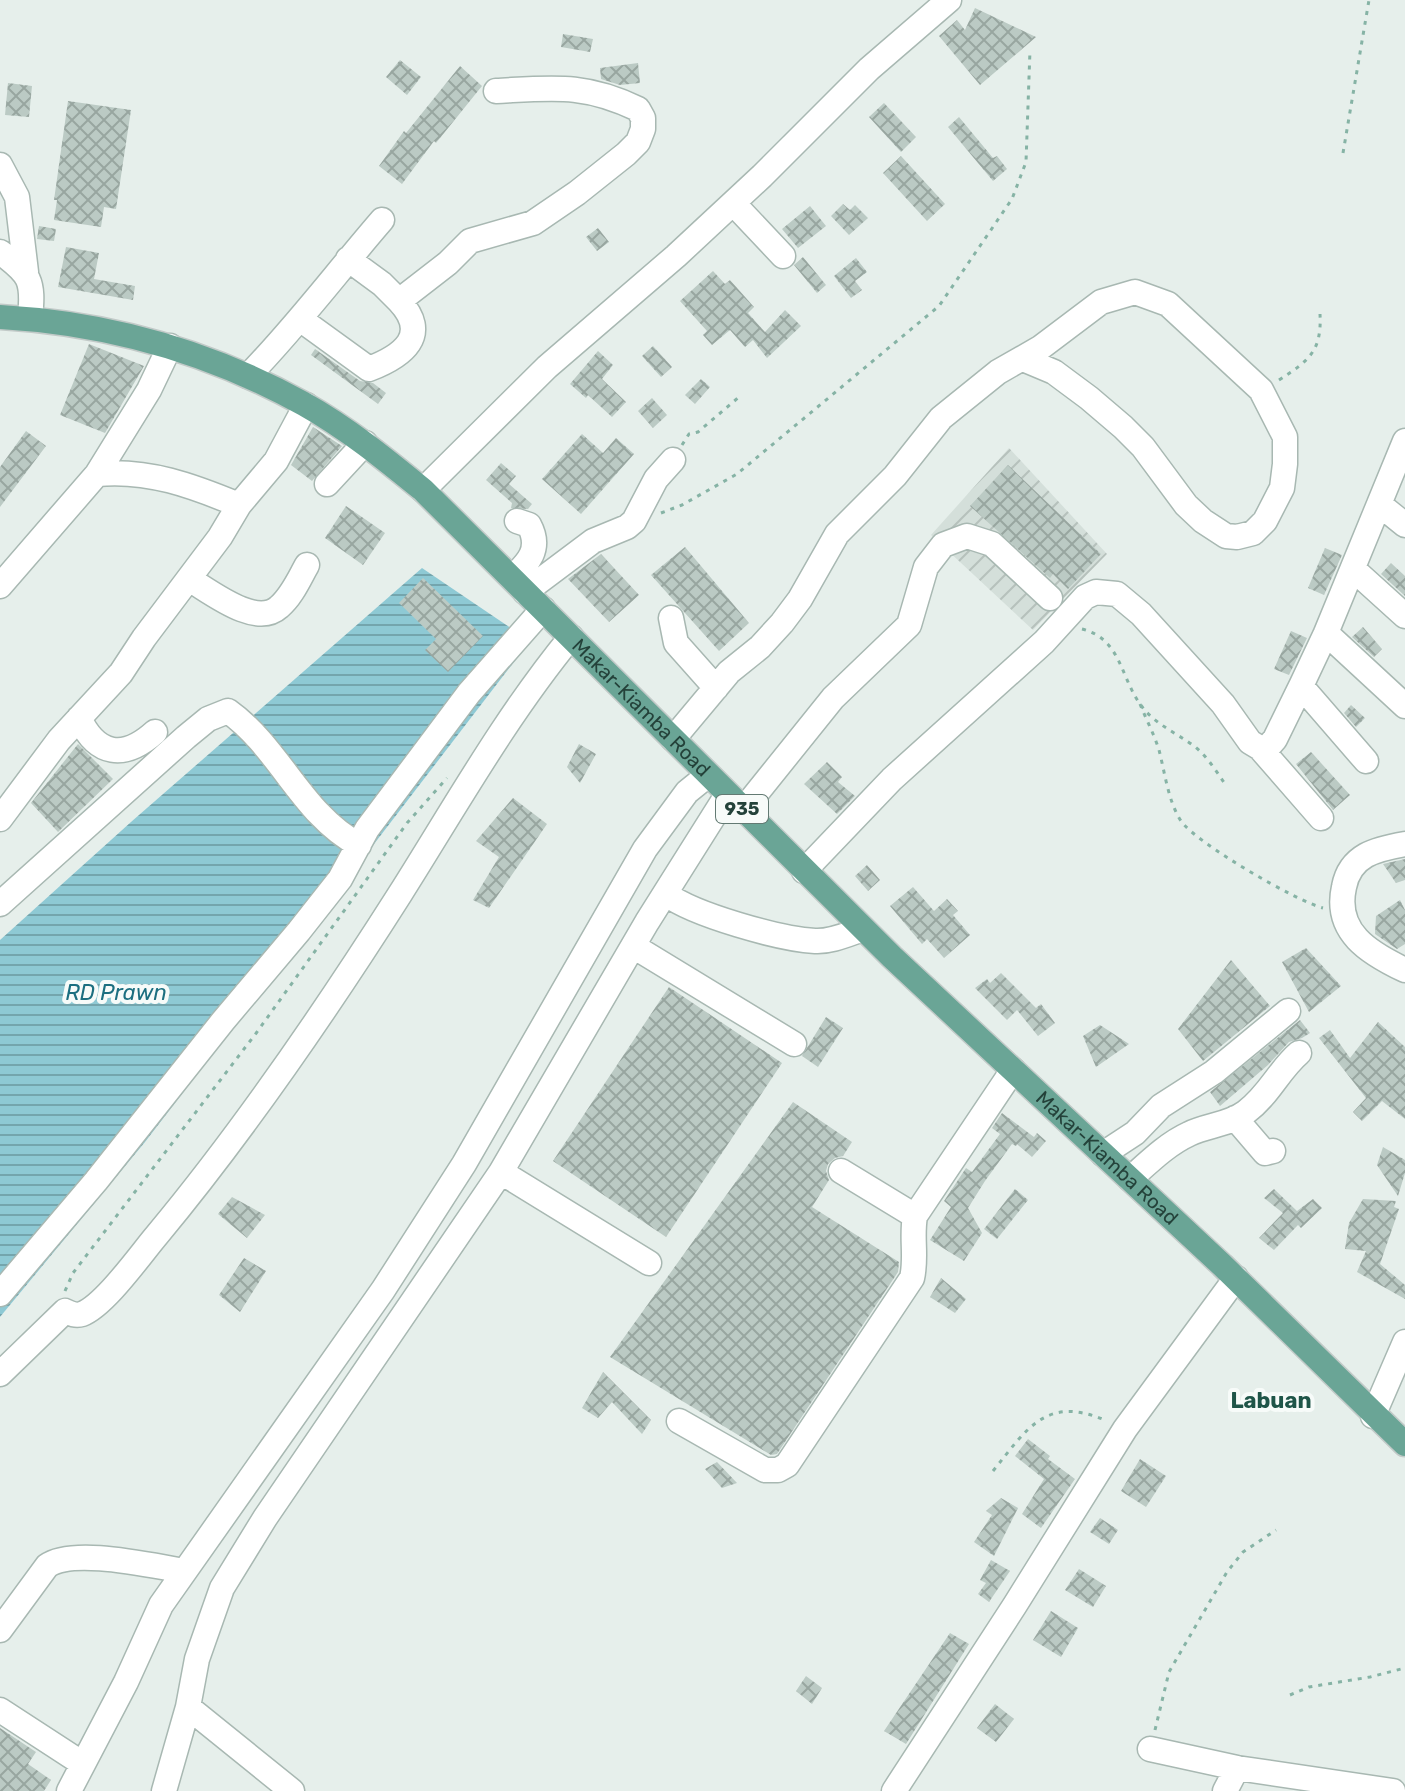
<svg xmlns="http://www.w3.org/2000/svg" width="1405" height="1791" viewBox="0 0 1405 1791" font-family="Rubik,sans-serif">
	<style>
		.industrial { fill: url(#industrial-furrows) }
		.water { fill: url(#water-rules) }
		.building { fill: url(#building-cross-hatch) }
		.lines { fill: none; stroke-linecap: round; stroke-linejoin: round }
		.minor-casing { stroke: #a8b8b2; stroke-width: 27 }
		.major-casing { stroke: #c2cac8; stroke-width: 27 }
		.path { stroke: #86b3a5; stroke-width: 3; stroke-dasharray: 4 6; stroke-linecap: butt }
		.minor { stroke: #fff; stroke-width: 24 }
		.major { stroke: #6aa596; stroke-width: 24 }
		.labels { text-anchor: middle; stroke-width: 8; stroke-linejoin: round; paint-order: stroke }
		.shield { fill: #f7fbf9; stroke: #637a73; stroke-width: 2 }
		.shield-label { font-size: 18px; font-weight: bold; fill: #24423a }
		.street-label { font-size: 20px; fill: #24423a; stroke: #f7fbf9 }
		.water-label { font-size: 22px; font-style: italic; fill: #1c6f80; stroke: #f7fbf9 }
		.neighbourhood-label { font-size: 22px; font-weight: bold; fill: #1f5548; stroke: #f7fbf9 }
	</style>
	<defs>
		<pattern id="industrial-furrows" width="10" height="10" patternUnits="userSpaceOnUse" patternTransform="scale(2)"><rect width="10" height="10" fill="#d4dfda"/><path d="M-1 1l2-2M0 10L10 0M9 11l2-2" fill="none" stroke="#b6c1bc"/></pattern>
		<pattern id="water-rules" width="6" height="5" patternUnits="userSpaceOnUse" patternTransform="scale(2)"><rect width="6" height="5" fill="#8ec9d4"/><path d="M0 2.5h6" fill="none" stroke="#74a5ad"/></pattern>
		<pattern id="building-cross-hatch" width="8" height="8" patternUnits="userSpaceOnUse" patternTransform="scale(2)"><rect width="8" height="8" fill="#bbcac4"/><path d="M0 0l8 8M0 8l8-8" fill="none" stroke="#98a6a0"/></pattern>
	</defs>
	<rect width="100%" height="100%" fill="#e6efeb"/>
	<!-- industrial -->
	<path class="industrial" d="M1009,448l98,106 -74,76 -102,-95z"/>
	<!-- water -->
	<path class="water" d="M422,568l108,73 -385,501 -145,175v-377l131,-118z"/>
	<!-- building -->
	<path class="building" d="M975,8l61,29 -56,48 -41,-49 18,-16 8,10z
		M563,34l30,5 -3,13 -29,-5z
		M400,60l21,17 -14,18 -21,-18z
		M638,63l2,20 -20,2 -19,-6 -1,-11z
		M460,66l22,20 -46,57 -2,-2 -32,43 -23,-18 25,-35 2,2z
		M8,83l24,3 -3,31 -24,-2z
		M68,101l63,9 -15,99 -12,-2 -3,20 -47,-7 3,-20h-3z
		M884,103l32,34 -15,15 -32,-35z
		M959,117l34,41 4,-2 10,13 -14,12 -45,-54z
		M901,156l44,48 -18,17 -44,-48z
		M843,204l7,6 5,-5 13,13 -19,17 -18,-19z
		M810,206l16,20 -28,22 -16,-19z
		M39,226l17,3 -2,12 -17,-2z
		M598,228l11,14 -12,9 -11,-14z
		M66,247l33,6 -5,26 41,7 -2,14 -75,-13z
		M803,257l23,28 -9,8 -23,-28z
		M856,258l11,14 -12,9 7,9 -11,8 -17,-22z
		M713,271l12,13 5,-4 24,27 -6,6 17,19 20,-22 16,16 -34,32 -14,-18 -8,7 -15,-17 -18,15 -9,-10 4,-4 -27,-30z
		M89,344l55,22 -39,67 -45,-18z
		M653,346l19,21 -11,10 -19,-21z
		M315,349l45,32 13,2 13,10 -8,11 -67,-49z
		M598,351l15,14 -11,14 24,23 -14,15 -24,-22 -2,3 -16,-14z
		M701,379l9,8 -15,17 -10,-9z
		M652,398l15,17 -14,13 -15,-17z
		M313,427l29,19 -30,35 -21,-16z
		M26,431l20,15 -46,61v-40z
		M582,434l21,19 13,-15 18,16 -53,60 -39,-35z
		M501,463l15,13 -7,8 23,20 -4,5 -17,-1 1,-5 -26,-23z
		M1008,465l93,89 -33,35 -15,-15 -3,4 -80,-72z
		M346,506l39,27 -22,32 -38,-27z
		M685,547l64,76 -30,28 -68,-76z
		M1325,548l17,7 -18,40 -16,-7z
		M601,554l38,41 -30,27 -41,-43z
		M1391,563l14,13v20l-24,-22z
		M423,578l60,58 -35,36 -23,-22 11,-11 -37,-36z
		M1363,627l19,22 -8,8 -22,-20z
		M1291,631l16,7 -18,37 -15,-6z
		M1351,705l14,13 -9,9 -12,-14z
		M78,744l35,35 -55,53 -27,-29z
		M579,744l17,10 -16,29 -13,-16z
		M1311,752l39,43 -17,15 -37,-46z
		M827,762l15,15 -4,5 17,14 -18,18 -33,-30z
		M513,798l34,26 -58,84 -16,-8 26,-43 -23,-16z
		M1405,859v21l-9,3 -13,-19z
		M867,865l13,15 -12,11 -13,-15z
		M913,887l21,24 13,-12 11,12 -5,4 17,20 -26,23 -17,-19 -5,5 -32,-38z
		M1400,900l5,10v34l-8,5 -22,-15 1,-18z
		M1306,948l35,38 -32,26 -27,-50z
		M1231,960l39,46 -67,55 -25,-32z
		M1001,973l35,35 5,-4 14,19 -17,13 -21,-26 -10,10 -32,-32 12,-9 3,4z
		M669,987l113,76 -116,174 -113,-76z
		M826,1017l17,11 -25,39 -16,-11z
		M1300,1020l10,13 -8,5 -13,4 -21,23 -48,41 -10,-14z
		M1378,1022l27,25v72l-23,-18 -20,20 -9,-9 13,-14 -47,-60 11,-8 20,28z
		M1100,1025l29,19 -33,23 -13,-31z
		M793,1102l59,40 -9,14 -8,2 -7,6 -2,7 3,9 -17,27 87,55 -1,10 -121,182 -6,1 -161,-98z
		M1002,1113l32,24 3,-4 9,8 -14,16 -15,-13 -1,2 -4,-2 -27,37 -17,27 14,25 -18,28 -34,-21 21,-33 -7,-6 22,-33 6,4 28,-38 -8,-6z
		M1383,1147l22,13v13l-7,23 -21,-31z
		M1015,1189l13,11 -31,39 -13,-10z
		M1274,1189l23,22 16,-12 9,9 -21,20 -3,-3 -24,25 -15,-12 24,-25 -19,-15z
		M232,1197l33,18 -18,23 -29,-24z
		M1363,1199l33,2 -2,6 5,2 -19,55 25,21v14l-48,-27 9,-21 -21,-2 4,-26z
		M244,1258l22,13 -26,41 -21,-17z
		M941,1278l25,21 -11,14 -25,-16z
		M603,1372l48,48 -9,14 -30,-32 -14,16 -16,-10z
		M1028,1439l22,17 -2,3 27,20 -34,49 -19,-14 22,-35 -29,-23z
		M1140,1459l26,17 -20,31 -25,-16z
		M717,1462l20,21 -15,5 -17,-19z
		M1001,1498l17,10 -24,48 -20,-14 18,-27 -6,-4z
		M1100,1518l18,12 -9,14 -19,-12z
		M991,1560l19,11 -21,31 -11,-8 8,-11 -6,-3z
		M1079,1569l27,17 -13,21 -28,-17z
		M1051,1611l27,17 -17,29 -28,-17z
		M950,1633l19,11 -63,100 -22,-13z
		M806,1676l16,12 -10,16 -16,-13z
		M995,1704l19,15 -18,23 -19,-14z
		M0,1728l36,24 -8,12 23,16 -7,11h-44z"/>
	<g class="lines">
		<defs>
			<path id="minor" d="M0,165l17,32 9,75
				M733,203l50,53
				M0,252c30,22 34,28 30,66
				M348,259l34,25 17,17 49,-38 22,-22 63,-18 44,-30 49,-39 12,-12 5,-13v-11l-5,-9c-54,-26 -85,-21 -142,-18
				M300,319l69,50c34,-13 62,-34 30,-68
				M248,376c48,-49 89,-104 134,-156
				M97,474c51,-5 96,12 142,31l37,-44 30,-56
				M327,484l38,-41
				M423,490l124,-123 129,-111 86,-80 107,-107 80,-69
				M1379,504l26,21
				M1353,569l52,47
				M512,578c16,-15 30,-29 17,-53l-12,-4
				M189,579c22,13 67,49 90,28 13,-11 20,-28 28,-42
				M0,586l97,-112 52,-84 21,-44
				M525,592l68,-51 34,-14 7,-6 22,-42 17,-19
				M671,618l5,25 40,45
				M1326,633l79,73
				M79,718c18,38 45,42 76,14
				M673,739l56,-67 31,-25 22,-24 18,-24 37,-65 58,-58 46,-58 57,-46 42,-24 61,-46 34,-10 33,12 93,86 24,47v27l-3,24 -17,33 -12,12 -16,4 -11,-1 -23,-15 -17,-16 -43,-58 -20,-20 -34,-29 -35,-26 -31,-13
				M1260,748l61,70
				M1366,761l-65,-75 25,-53 79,-192
				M743,810l90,-112 76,-73 17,-58 17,-22 24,-9 25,8 58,54
				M0,819l59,-79 62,-67 23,-35 76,-101 19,-32
				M1405,844c-29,5 -55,11 -61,43 -10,45 25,66 61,83
				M804,871l88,-92 152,-137 41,-45 11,-5 21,2 24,20 82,90 27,38 10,6 8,-1 7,-8 26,-53
				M666,894c28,21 114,45 149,47 16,1 33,-7 48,-12
				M0,904l186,-167 22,-18 20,-8c52,37 74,104 131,134
				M633,946l161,98
				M1235,1118l30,35 8,-2
				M1103,1154l32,-21 26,-27 53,-34 74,-61
				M841,1171l74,45
				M501,1172l148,91
				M1130,1179c18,-16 37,-35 59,-45 18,-9 40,-9 57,-22 23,-17 33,-42 53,-59
				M0,1294l96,-113 127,-160 76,-90 41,-52 27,-50 102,-136 74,-84
				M0,1374l65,-63c6,3 11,5 17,3 23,-9 58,-59 75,-79 89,-107 168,-223 243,-341 55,-87 106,-178 171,-257
				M1373,1416l32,-74
				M679,1421l86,49h13l9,-5 125,-187c5,-21 -1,-40 3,-62l98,-146
				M0,1630l47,-64c26,-19 105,0 138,5
				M188,1707l104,84
				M0,1710l83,54
				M1150,1749l87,19 156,23
				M69,1791l57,-109 35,-77 222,-315 81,-126 181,-315 42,-57 21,-17
				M164,1791l24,-84 9,-48 25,-71 43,-70 236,-346 146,-250 80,-127
				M894,1791l121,-186 110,-176 111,-151
				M1225,1791l12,-23"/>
			<g id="major">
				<path id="s1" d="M0,317c107,6 210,35 304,87 43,24 81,55 119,86l469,467 330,308 183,179"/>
			</g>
		</defs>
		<!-- minor casing -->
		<use href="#minor" class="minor-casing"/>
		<!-- major casing -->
		<use href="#major" class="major-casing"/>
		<!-- path -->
		<path class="path" d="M1343,153l26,-153
			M1279,380c29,-19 43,-28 41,-66
			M682,445l7,-11 9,-2 41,-35
			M661,513l21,-8 55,-31 202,-168 73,-107 14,-37 4,-112
			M1082,629c39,10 38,47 58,75 14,20 35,28 54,42 13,10 22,25 31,38
			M1140,704c6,15 14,30 19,46 6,23 9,51 22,71 15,22 115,80 142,87
			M65,1291l8,-18 184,-241 150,-209 40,-45
			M993,1471c34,-42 53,-77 114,-50
			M1290,1695l19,-8 61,-10 35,-9
			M1155,1730l14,-58 58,-100 16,-20 33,-22"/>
		<!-- minor -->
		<use href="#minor" class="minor"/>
		<!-- major -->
		<use href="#major" class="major"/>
	</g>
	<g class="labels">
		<!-- shield labels -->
		<rect class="shield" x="716" y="795" width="52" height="28" rx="6"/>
		<g class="shield-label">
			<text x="742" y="815">935</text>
		</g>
		<!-- street labels -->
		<g class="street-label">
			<text dy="7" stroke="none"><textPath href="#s1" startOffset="774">Makar-Kiamba Road</textPath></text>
			<text dy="7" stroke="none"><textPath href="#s1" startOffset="1422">Makar-Kiamba Road</textPath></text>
		</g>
		<!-- water labels -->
		<g class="water-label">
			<text x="116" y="1000">RD Prawn</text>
		</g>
		<!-- neighbourhood labels -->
		<g class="neighbourhood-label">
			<text x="1271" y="1408">Labuan</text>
		</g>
	</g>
</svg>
